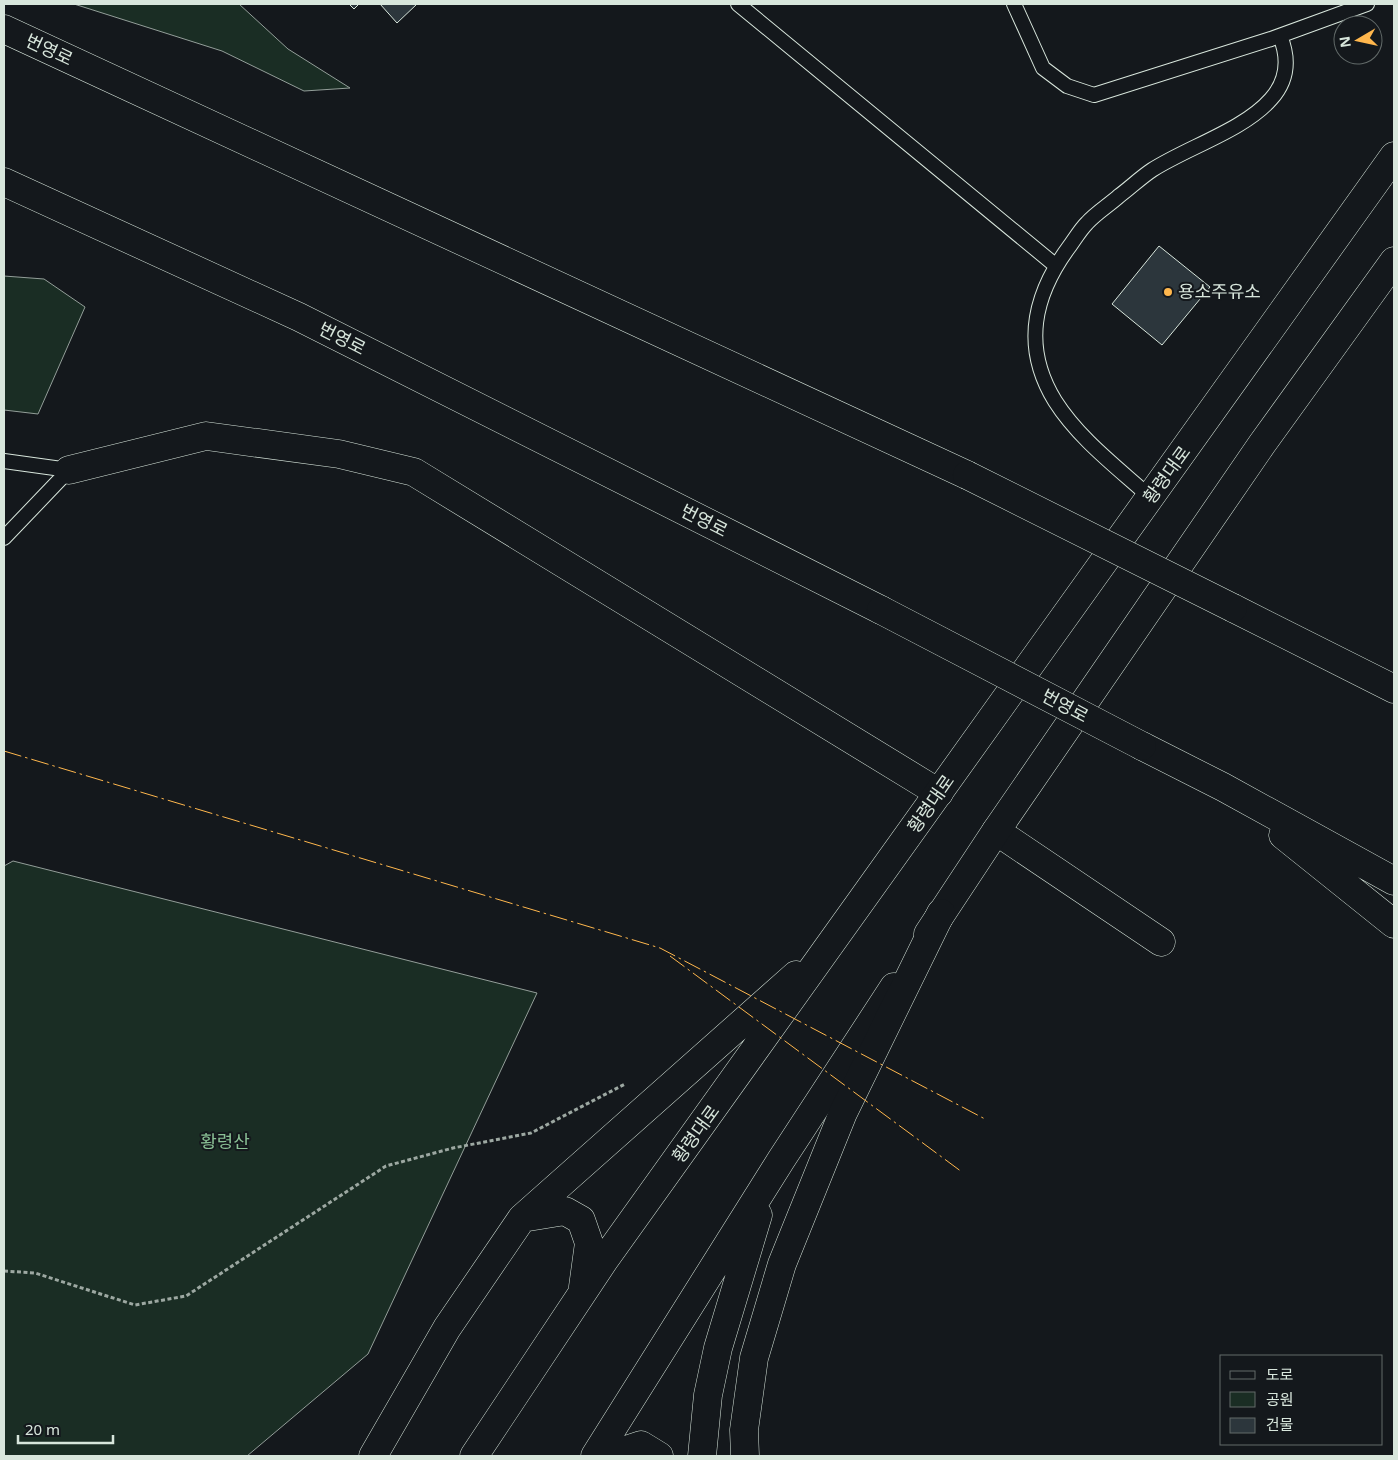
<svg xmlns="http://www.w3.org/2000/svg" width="1398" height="1460" viewBox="0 0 1398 1460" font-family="'Noto Sans','Noto Sans KR',sans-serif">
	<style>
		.green { fill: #1a2d24; stroke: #939e99 }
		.building { fill: #2c363c; stroke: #d8e6dc }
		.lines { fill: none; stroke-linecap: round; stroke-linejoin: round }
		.service-casing { stroke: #d8e6dc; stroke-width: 16 }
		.minor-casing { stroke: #d8e6dc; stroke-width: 29 }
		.secondary-casing { stroke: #d8e6dc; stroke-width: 29 }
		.trunk-casing { stroke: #d8e6dc; stroke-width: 29 }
		.path { stroke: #9da8a2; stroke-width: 3; stroke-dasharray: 4 2.5; stroke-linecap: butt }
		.service { stroke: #14181c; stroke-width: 14 }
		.minor { stroke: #14181c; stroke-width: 28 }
		.secondary { stroke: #14181c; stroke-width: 28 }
		.trunk { stroke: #14181c; stroke-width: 28 }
		.trunk-bridge-casing { stroke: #d8e6dc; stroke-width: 29; stroke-linecap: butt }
		.trunk-bridge { stroke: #14181c; stroke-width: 28 }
		.power { stroke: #ffb74d; stroke-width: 1; stroke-dasharray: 18 4 2.5 4; stroke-linecap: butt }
		.poi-dot { fill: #ffb74d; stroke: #14181c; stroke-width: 2 }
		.labels { text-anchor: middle; stroke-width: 4; stroke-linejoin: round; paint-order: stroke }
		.street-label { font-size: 18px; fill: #d8e6dc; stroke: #14181c }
		.poi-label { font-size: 18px; fill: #d8e6dc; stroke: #14181c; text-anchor: start }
		.park-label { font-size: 18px; fill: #8ac095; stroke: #14181c }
	</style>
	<rect width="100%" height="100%" fill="#14181c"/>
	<!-- green -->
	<path class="green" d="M74,4h165l49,45 62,39 -46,3 -82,-40z
		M4,276l40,3 41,28 -47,107 -34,-4z
		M13,861l524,132 -169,361 -121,102h-243v-590z"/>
	<!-- building -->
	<path class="building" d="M349,4h10l-5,5z
		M380,4h37l-20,19z
		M1159,246l51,41 -48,58 -50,-41z"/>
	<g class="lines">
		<defs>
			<path id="service" d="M738,4l317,261
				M1014,4l29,64 24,18 27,9 177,-56 96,-35
				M4,461l65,9
				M1151,498c-33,-30 -72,-59 -96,-97 -33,-54 -22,-105 14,-154 6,-8 11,-17 18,-24 9,-10 22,-18 32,-27 11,-8 21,-18 33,-26 36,-23 92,-40 119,-71 17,-19 18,-41 9,-63
				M4,538l65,-68"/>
			<path id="minor" d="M69,470l137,-34 133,18 75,18 525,321
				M996,831l165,111"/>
			<path id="secondary" d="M928,934l68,-103 266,-387 132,-183
				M522,1218l43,-7 16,9 8,23 -6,44
				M373,1456l74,-128 75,-110 274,-243
				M474,1456l131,-197 789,-1103
				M595,1456l186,-296 113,-173
				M608,1456l33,-11 18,11
				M702,1456l6,-61 10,-47 40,-133"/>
			<path id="trunk" d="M4,29l963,446
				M4,182l295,135 582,293
				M1233,608l161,81
				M1142,746l81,41 171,94
				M1283,835l111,89
				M745,1456l-1,-26 10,-72 28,-94 61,-151 98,-200"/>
		</defs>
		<!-- service casing -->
		<use href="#service" class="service-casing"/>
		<!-- minor casing -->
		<use href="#minor" class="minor-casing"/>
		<!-- secondary casing -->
		<use href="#secondary" class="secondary-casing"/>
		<!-- trunk casing -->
		<use href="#trunk" class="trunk-casing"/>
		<!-- path -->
		<path class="path" d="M4,1271l31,2 100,32 51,-9 200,-130 67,-18 78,-15 94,-49"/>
		<!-- service -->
		<use href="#service" class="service"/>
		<!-- minor -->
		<use href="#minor" class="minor"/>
		<!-- secondary -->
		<use href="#secondary" class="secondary"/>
		<!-- trunk -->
		<use href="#trunk" class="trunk"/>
		<defs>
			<path id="trunk-bridge" d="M967,475l266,133
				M881,610l261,136"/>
		</defs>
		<!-- trunk-bridge casing -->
		<use href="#trunk-bridge" class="trunk-bridge-casing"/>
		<!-- trunk-bridge -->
		<use href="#trunk-bridge" class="trunk-bridge"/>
		<!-- power -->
		<path class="power" d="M4,751l656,197 325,171
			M670,956l292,216"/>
	</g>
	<!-- markers -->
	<circle class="poi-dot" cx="1168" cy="292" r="5"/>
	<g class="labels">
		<!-- street labels -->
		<g class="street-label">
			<text transform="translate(49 50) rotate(25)" y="6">번영로</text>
			<text transform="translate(342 339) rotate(27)" y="6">번영로</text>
			<text transform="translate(1167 475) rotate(-54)" y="6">황령대로</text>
			<text transform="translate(704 521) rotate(27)" y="6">번영로</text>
			<text transform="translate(1065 706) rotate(28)" y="6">번영로</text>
			<text transform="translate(931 804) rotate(-55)" y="6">황령대로</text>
			<text transform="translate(696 1134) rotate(-54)" y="6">황령대로</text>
		</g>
		<!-- poi labels -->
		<g class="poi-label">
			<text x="1178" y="298">용소주유소</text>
		</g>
		<!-- park labels -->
		<g class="park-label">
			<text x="225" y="1148">황령산</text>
		</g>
	</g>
	<!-- border -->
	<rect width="1398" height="1460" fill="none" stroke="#d8e6dc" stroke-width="10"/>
	<!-- legend -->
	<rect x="1220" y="1355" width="162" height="90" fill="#14181c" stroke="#626a69"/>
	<rect x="1230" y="1371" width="25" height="8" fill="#14181c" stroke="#626a69"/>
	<text x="1266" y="1380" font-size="15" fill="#d8e6dc">도로</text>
	<rect x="1230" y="1392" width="25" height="15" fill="#1a2d24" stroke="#626a69"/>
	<text x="1266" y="1405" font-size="15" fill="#d8e6dc">공원</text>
	<rect x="1230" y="1418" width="25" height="15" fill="#2c363c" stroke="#626a69"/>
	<text x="1266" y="1430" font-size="15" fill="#d8e6dc">건물</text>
	<!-- north arrow -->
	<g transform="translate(1358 40) rotate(261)"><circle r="24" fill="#14181c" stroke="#626a69"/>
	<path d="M0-4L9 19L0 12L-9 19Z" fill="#ffb74d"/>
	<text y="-8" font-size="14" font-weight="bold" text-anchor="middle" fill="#d8e6dc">N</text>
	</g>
	<!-- scale -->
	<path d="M18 1435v8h95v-8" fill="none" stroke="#d8e6dc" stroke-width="2.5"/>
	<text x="25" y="1435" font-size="15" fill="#d8e6dc" stroke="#14181c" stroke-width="4" paint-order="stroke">20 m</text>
</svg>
